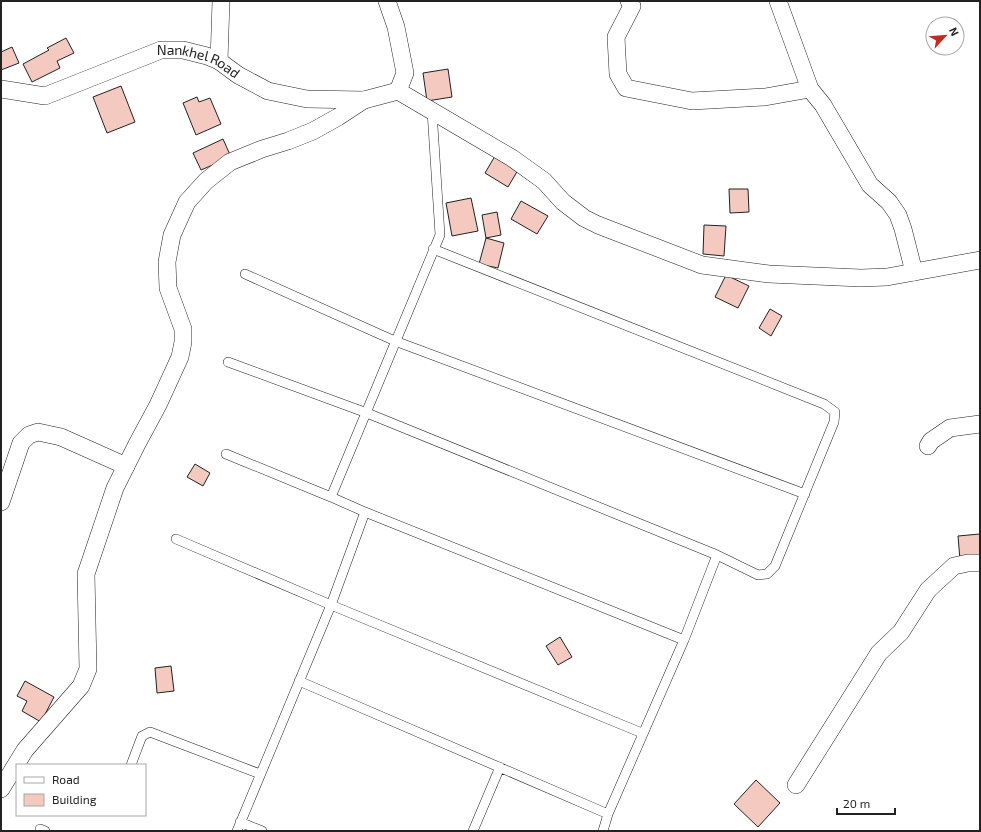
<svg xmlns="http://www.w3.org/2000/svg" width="981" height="832" viewBox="0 0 981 832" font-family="'Exo 2',sans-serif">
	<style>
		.building { fill: #f3c9c0; stroke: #222 }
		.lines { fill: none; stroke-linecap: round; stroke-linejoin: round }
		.service-casing { stroke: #222; stroke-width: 10 }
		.minor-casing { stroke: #222; stroke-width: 18 }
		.service { stroke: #fff; stroke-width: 9 }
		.minor { stroke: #fff; stroke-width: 17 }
		.labels { text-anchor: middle; stroke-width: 3; stroke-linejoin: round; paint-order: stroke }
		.street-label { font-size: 14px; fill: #222; stroke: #fff }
	</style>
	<rect width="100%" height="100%" fill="#fff"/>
	<!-- building -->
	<path class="building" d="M66,38l8,15 -17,8 3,7 -28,14 -9,-18 26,-14 -2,-2z
		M12,47l7,16 -18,7v-18z
		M448,69l4,28 -25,4 -4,-28z
		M121,86l14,36 -28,11 -14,-36z
		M197,97l2,5 11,-4 11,26 -25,11 -13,-32z
		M223,139l8,18 -30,13 -8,-17z
		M495,156l23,14 -10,17 -23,-14z
		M729,189h19l1,23 -19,1z
		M471,198l7,33 -26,5 -6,-33z
		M521,201l27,15 -11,18 -26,-15z
		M497,212l4,23 -15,3 -4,-23z
		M704,225l22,1 -2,30 -21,-2z
		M486,238l18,5 -6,25 -19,-4z
		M726,275l23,11 -11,22 -23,-11z
		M770,309l12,7 -11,20 -12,-8z
		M195,464l15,9 -7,13 -16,-9z
		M980,534v24l-20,2 -2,-24z
		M560,637l12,20 -14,8 -12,-19z
		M171,666l3,25 -17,2 -2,-25z
		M25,681l29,16 -13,25 -19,-11 5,-10 -10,-5z
		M756,780l24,23 -22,24 -24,-23z"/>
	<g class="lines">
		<defs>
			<path id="service" d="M245,274l150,67 410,153
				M228,362l139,51 350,142 41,20 9,-1 8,-8 59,-144 1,-10 -11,-8 -391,-155
				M226,454l105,43 34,15 319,128
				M331,497l109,-262 -8,-124
				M176,539l155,66 311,128
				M299,681l309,133
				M131,765l11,-29 8,-4 110,42
				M240,822l22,9
				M40,829l5,2
				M237,831l94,-226 34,-93
				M473,831l27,-64
				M603,831l5,-17 76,-174 33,-85"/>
			<g id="minor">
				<path d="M387,1l9,26 9,46 -7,18"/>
				<path d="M629,1l3,5 -16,31 2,37 8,14 66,13 73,-4 45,-8"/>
				<path d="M778,1l32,88 13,16 47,80 19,17 9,13 5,14 11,43"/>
				<path d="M219,61l2,-60"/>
				<path id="s1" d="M1,89l44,7 116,-46h22l24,6 12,5 19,14 30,16 39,8 57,1 34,-9"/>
				<path d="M398,91l114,67 32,23 19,21 21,16 14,7 104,40 67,9 92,4 26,-1 93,-17"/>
				<path d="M928,446l3,-5 19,-13 30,-4"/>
				<path d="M1,502l20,-59 8,-8 9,-3 23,5 65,29"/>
				<path d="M796,785l83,-132 22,-21 27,-42 26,-24 14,-3h12"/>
				<path d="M1,789l24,-39 56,-64 7,-17 -2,-95 29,-86 22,-44 21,-39 22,-48 3,-15v-13l-15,-41 -1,-26 5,-27 15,-33 19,-21 24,-19 32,-13 26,-8 25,-10 25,-14 26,-17"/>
			</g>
		</defs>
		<!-- service casing -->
		<use href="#service" class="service-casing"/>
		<!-- minor casing -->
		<use href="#minor" class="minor-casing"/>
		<!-- service -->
		<use href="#service" class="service"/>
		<!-- minor -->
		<use href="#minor" class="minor"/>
	</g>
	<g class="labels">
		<!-- street labels -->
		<g class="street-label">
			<text dy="5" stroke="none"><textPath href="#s1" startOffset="209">Nankhel Road</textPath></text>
		</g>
	</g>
	<!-- border -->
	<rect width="981" height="832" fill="none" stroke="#222222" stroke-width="4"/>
	<!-- legend -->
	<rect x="16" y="764" width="130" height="52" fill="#ffffff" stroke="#a7a7a7"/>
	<rect x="24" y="777" width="20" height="6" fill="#ffffff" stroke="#a7a7a7"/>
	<text x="52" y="784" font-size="12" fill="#222222">Road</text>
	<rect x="24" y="794" width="20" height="12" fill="#f3c9c0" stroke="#a7a7a7"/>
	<text x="52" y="804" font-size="12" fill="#222222">Building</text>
	<!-- north arrow -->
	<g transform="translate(945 36) rotate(64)"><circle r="19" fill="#ffffff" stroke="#a7a7a7"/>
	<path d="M0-3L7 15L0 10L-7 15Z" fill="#c62828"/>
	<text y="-6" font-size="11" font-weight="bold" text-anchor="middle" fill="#222222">N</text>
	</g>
	<!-- scale -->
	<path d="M837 808v6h58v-6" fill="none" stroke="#222222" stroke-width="2"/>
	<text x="843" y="808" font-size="12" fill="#222222" stroke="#ffffff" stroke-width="3" paint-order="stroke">20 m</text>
</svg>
